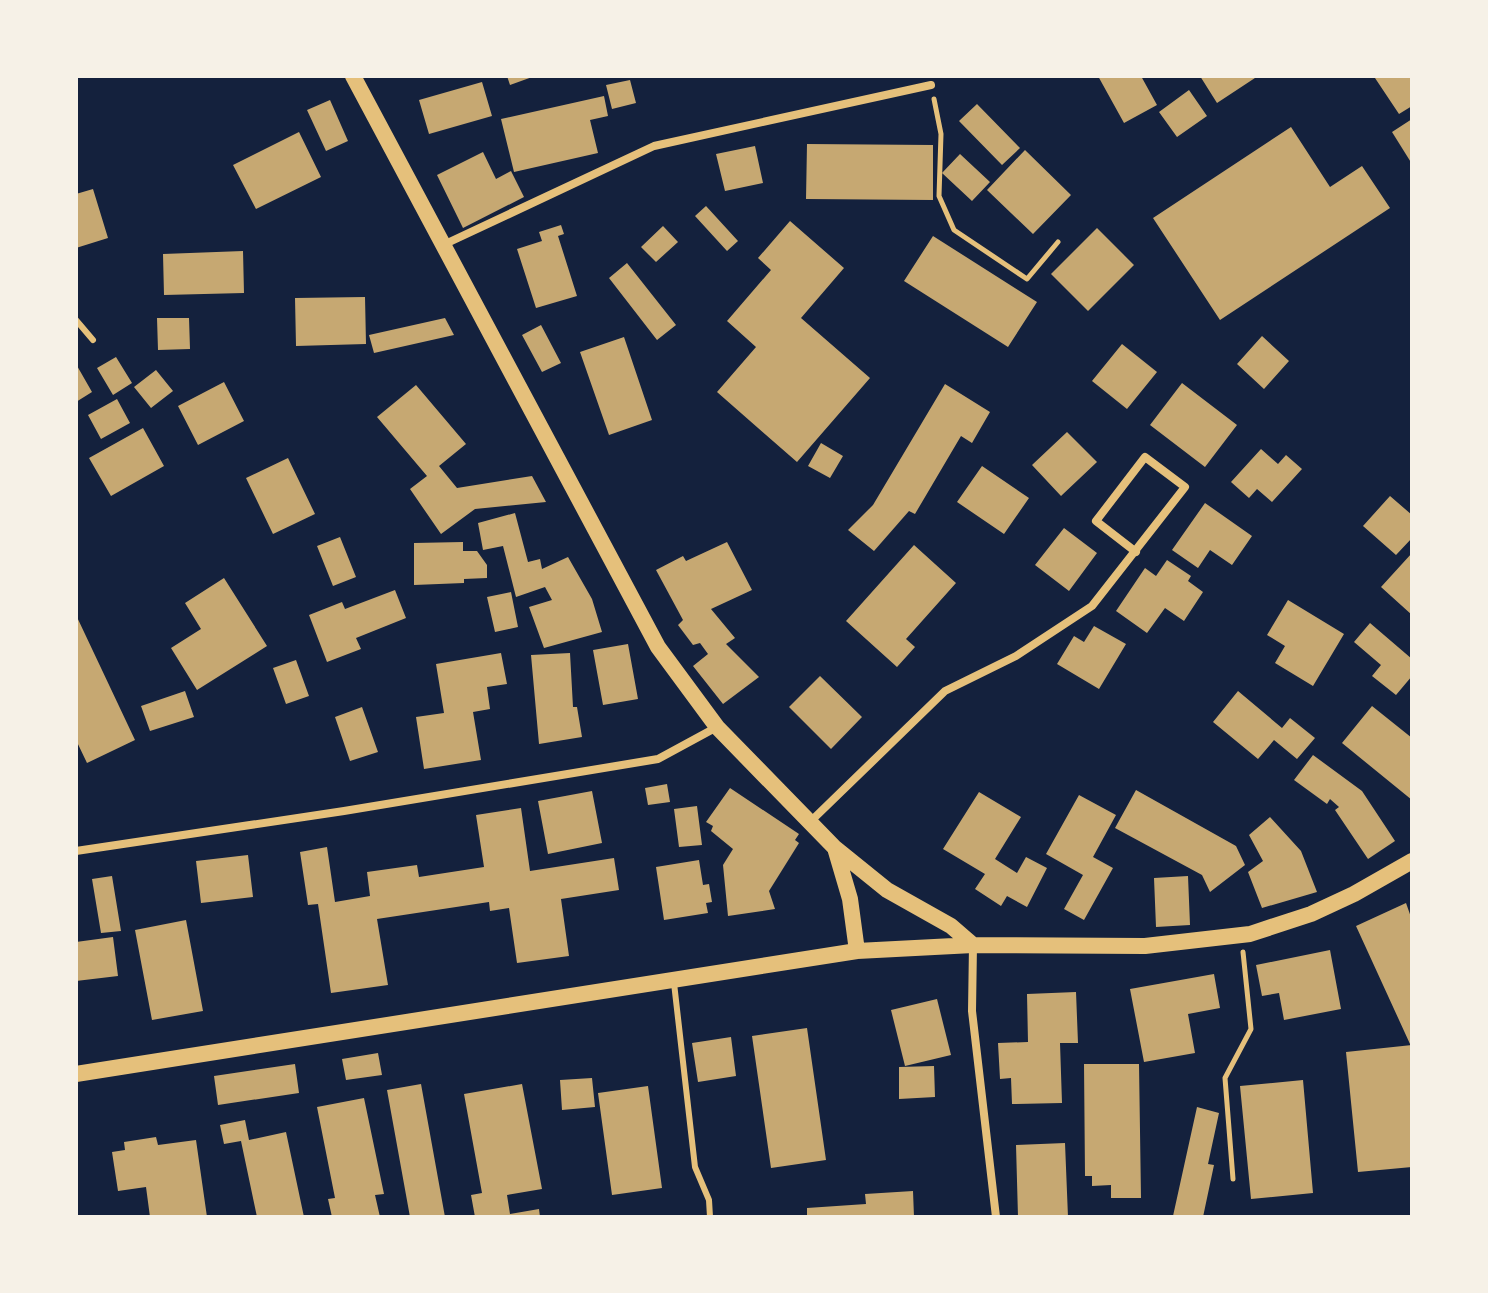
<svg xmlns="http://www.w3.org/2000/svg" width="1488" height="1293" viewBox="0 0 1488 1293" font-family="'Roboto Serif',serif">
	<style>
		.building { fill: #c6a872 }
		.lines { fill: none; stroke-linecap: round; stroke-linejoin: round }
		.path { stroke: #e5c07b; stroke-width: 5 }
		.service { stroke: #e5c07b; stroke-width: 6 }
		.minor { stroke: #e5c07b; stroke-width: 8 }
		.secondary { stroke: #e5c07b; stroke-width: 16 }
	</style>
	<rect width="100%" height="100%" fill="#14213d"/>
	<!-- building -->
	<path class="building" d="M507,76h28l-25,9z
		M1098,76h43l16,29 -33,18z
		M1200,76h58l-41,27z
		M1378,76h34v30l-13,8 -24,-36z
		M630,80l6,23 -24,6 -6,-24z
		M482,82l10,34 -63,18 -10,-34z
		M1189,90l18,26 -30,21 -18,-25z
		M604,96l4,20 -18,4 8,33 -84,19 -13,-53z
		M330,100l18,41 -22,10 -19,-41z
		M977,104l43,44 -18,17 -43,-44z
		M1412,119v45l-20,-32z
		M1291,127l39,60 32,-21 28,42 -170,112 -67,-102z
		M299,132l22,45 -65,32 -23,-44z
		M807,144l126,1v55l-127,-1z
		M755,146l8,37 -38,8 -9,-37z
		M1025,150l46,45 -38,39 -46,-44z
		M483,152l13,27 15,-8 13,26 -61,31 -26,-53z
		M960,154l30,28 -18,19 -30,-28z
		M93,189l15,49 -32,10v-54z
		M706,206l32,35 -11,10 -32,-35z
		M790,221l54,47 -43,50 69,60 -73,84 -80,-70 39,-45 -29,-26 44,-51 -13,-12z
		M561,225l3,9 -6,2 19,60 -41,12 -19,-59 25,-8 -3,-9z
		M663,226l15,16 -22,20 -15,-15z
		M1097,228l37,37 -46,46 -37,-37z
		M933,236l104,66 -29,45 -104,-66z
		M243,251l1,42 -80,2 -1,-41z
		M627,263l49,62 -19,15 -48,-62z
		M365,297l1,47 -70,2 -1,-48z
		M157,318h32l1,31 -32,1z
		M445,318l9,17 -80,18 -5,-18z
		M541,325l20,38 -19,9 -20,-37z
		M1262,336l27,25 -25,28 -27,-25z
		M624,337l28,83 -43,15 -29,-83z
		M1122,344l35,28 -30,37 -35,-28z
		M116,357l16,26 -19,12 -16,-27z
		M76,364l16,28 -16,10z
		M156,370l17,21 -22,17 -17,-21z
		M224,382l20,39 -46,24 -20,-39z
		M1182,383l55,42 -32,42 -55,-42z
		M945,384l45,28 -18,31 -11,-7 -46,78 -6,-3 -35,40 -26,-21 25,-25z
		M416,385l50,59 -27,22 18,22 75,-12 14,26 -71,7 -34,25 -31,-45 17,-13 -50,-59z
		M117,399l13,24 -29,16 -13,-24z
		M143,428l21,38 -53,30 -22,-38z
		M1067,432l30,30 -36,34 -29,-31z
		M821,443l22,13 -13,22 -22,-12z
		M1261,449l17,15 8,-9 16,14 -30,33 -15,-13 -8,9 -18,-16z
		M288,458l27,56 -42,20 -27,-56z
		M982,466l47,32 -25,36 -47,-32z
		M1390,496l22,19v23l-16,17 -33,-29z
		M1205,503l47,33 -20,29 -22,-15 -12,18 -26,-18z
		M515,513l13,49 12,-3 2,10 26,-12 24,42 10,33 -58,16 -15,-41 23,-7 -7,-13 -29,10 -13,-51 -20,4 -5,-27z
		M1064,528l33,25 -28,38 -34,-26z
		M340,537l16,40 -23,9 -16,-40z
		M463,542v9h14l10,14v13l-23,1v4l-50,2v-42z
		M727,542l25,48 -41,19 24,29 -9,6 33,33 -36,27 -30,-38 15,-12 -8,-11 -7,2 -15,-20 5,-5 -27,-50 27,-14 3,5z
		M914,545l42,38 -50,56 9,8 -18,20 -51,-46z
		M1412,553v62l-31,-28z
		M1167,560l24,16 -3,5 15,11 -19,29 -19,-13 -18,25 -31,-22 29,-43 11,8z
		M224,578l43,68 -70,44 -26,-42 30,-19 -16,-26z
		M395,590l11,28 -50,20 5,11 -34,13 -18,-47 33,-13 3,7z
		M511,592l7,35 -23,5 -8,-35z
		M1288,600l56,34 -31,52 -38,-23 10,-17 -18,-11z
		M76,615l59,125 -48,23 -11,-23z
		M1370,623l42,36v17l-16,19 -24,-19 9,-11 -27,-23z
		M1094,626l32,18 -27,45 -42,-25 17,-28 10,6z
		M628,644l10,55 -35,6 -10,-55z
		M501,653l6,31 -20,3 3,22 -17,3 8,48 -57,9 -8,-52 28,-4 -8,-49z
		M570,653l3,54h4l5,30 -43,7 -8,-89z
		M296,660l13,36 -23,8 -13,-36z
		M820,676l42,41 -31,32 -42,-42z
		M185,691l9,26 -44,14 -9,-25z
		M1238,691l44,37 8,-10 25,20 -18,21 -23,-19 -16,19 -45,-37z
		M1372,706l40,32v62l-70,-57z
		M362,707l16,45 -28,9 -15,-44z
		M1313,755l49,36 33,50 -27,18 -33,-49 4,-3 -9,-8 -3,5 -33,-24z
		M667,784l3,18 -22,3 -3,-17z
		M730,788l69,46 -4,6 4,3 -30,48 6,18 -47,7 -5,-51 10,-16 -22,-18 2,-5 -7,-4z
		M1136,790l100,56 9,19 -35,27 -8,-17 -87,-47z
		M592,791l10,52 -54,11 -10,-53z
		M979,792l42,25 -26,42 22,14 9,-16 21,11 -20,39 -20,-11 -6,10 -26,-17 10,-15 -42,-25z
		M1079,795l37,20 -23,42 20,11 -29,52 -20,-11 19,-34 -37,-21z
		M697,806l5,39 -23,2 -5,-38z
		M521,808l9,63 84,-13 5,32 -58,9 8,57 -52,7 -8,-55 -19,3 -1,-9 -112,17 11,66 -57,8 -13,-89 -10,1 -8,-53 27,-5 8,55 35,-6 -3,-24 50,-7 2,12 65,-10 -8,-52z
		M1270,817l31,34 16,41 -55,16 -14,-36 15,-11 -14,-26z
		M248,855l5,42 -52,6 -5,-42z
		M699,860l4,25 6,-1 3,18 -6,1 2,10 -44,7 -8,-53z
		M112,876l9,55 -20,2 -9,-54z
		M1188,876l2,49 -34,2 -2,-49z
		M1406,903l6,17v124h-2l-54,-118z
		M186,920l17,91 -51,9 -17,-90z
		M113,937l5,39 -42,5v-39z
		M1330,950l11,59 -57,11 -5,-27 -17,3 -6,-31z
		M1214,974l6,34 -32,6 7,39 -51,9 -14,-73z
		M1076,992l2,51h-18l2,60 -50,1 -1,-26 -11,1 -2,-36 30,-1 -1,-48z
		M937,999l14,56 -46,11 -14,-56z
		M807,1028l19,132 -55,8 -19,-132z
		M731,1037l5,39 -38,6 -6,-39z
		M1412,1045v122l-54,5 -12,-120z
		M378,1053l4,22 -36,5 -4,-21z
		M295,1064l4,29 -81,12 -4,-29z
		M1084,1064h55l2,134h-30v-13l-19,1v-10h-7z
		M934,1066l1,31 -36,2v-32z
		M592,1078l3,29 -33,3 -2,-30z
		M1303,1080l10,113 -62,6 -11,-113z
		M421,1084l24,133h-35l-23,-127z
		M522,1084l20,105 -35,6 3,19 29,-5 1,8h-65l-4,-22 11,-2 -18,-99z
		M648,1086l14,102 -50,7 -14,-102z
		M364,1098l20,96 -9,1 5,22h-48l-4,-18 7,-1 -18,-91z
		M1197,1107l22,6 -11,51 6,1 -11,52h-26l-4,-1z
		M245,1120l4,20 37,-8 18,85h-47l-16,-76 -17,3 -4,-19z
		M156,1137l2,8 38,-5 11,77h-57l-4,-30 -28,4 -6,-39 13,-2 -1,-8z
		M1065,1143l3,74h-50l-2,-72z
		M913,1191l1,26h-107v-9l59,-4 -1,-10z"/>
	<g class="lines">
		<!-- path -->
		<path class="path" d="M934,99l7,35 -2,62 15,34 73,49 31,-37
			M1233,1179l-8,-101 26,-49 -8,-77"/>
		<!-- service -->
		<path class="service" d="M76,320l17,20
			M674,983l21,184 14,33 1,17"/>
		<!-- minor -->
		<path class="minor" d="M443,245l211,-99 277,-61
			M810,822l135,-131 71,-35 76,-50 93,-119 -40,-30 -49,64 40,31
			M76,851l268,-40 314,-52 59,-32
			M973,945l-1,66 24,206"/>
		<!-- secondary -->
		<path class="secondary" d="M353,76l305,571 59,80 118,121 15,51 7,52
			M835,848l52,42 64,36 22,19
			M76,1074l781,-123 116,-6 172,1 105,-12 61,-20 43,-20 58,-33"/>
	</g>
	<!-- border -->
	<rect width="1488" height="1293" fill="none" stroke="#f6f1e7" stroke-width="156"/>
</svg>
